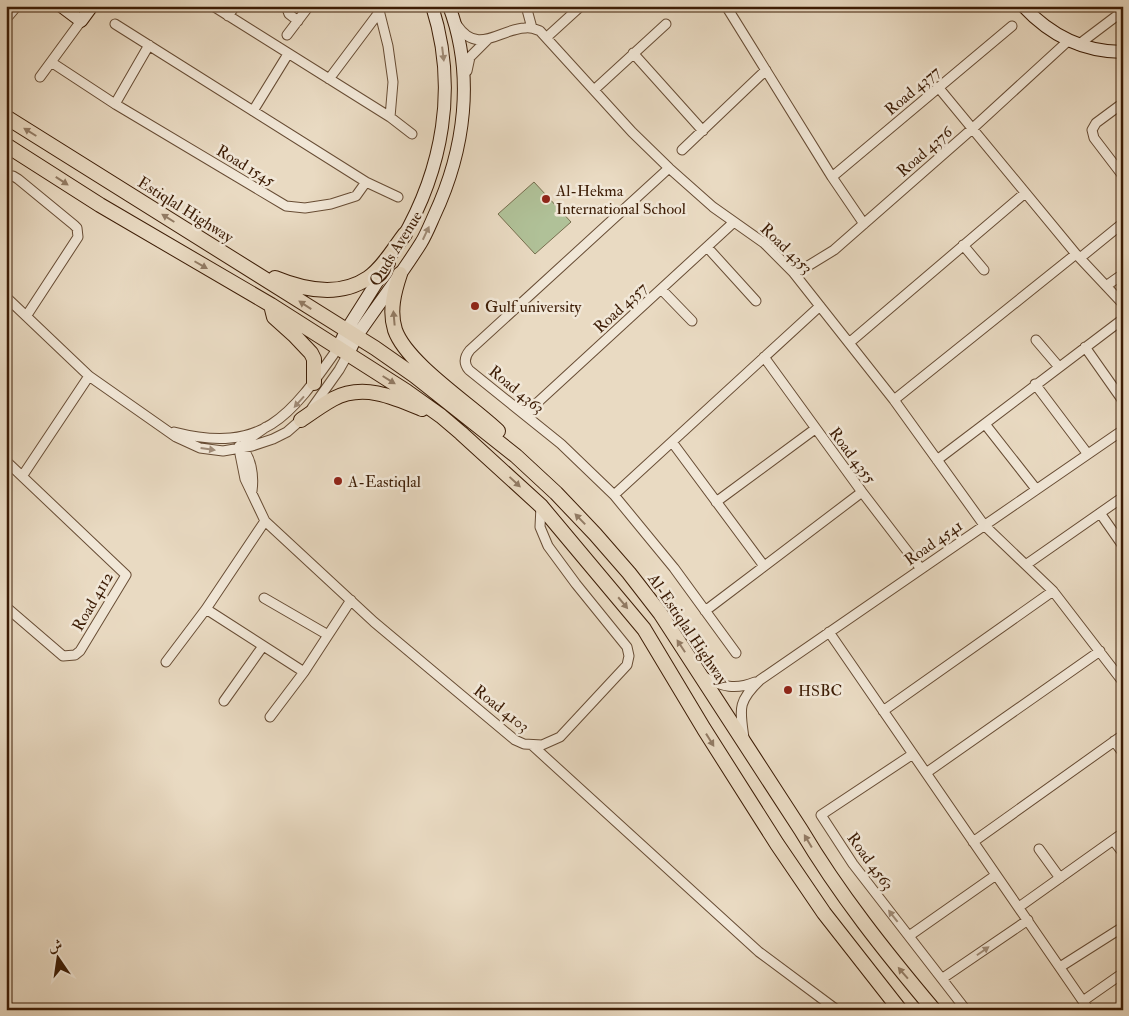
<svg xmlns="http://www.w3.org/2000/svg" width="1129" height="1016" viewBox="0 0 1129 1016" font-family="'IM FELL Double Pica',Amiri,serif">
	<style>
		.green { fill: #b0c198; stroke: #766e4e }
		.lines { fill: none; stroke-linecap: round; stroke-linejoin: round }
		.street-casing { stroke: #674c34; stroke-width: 11 }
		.secondary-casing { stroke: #3c1c05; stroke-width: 14 }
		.primary-casing { stroke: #3c1c05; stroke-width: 16 }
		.street { stroke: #f1e7d7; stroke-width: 9 }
		.secondary { stroke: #f1e7d7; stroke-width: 12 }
		.primary { stroke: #e9dac2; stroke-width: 14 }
		.oneway { fill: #a08c78 }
		.oneway2 { fill: #927b64 }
		.poi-dot { fill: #8f2418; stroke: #f1e7d7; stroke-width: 2 }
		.labels { text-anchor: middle; stroke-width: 5; stroke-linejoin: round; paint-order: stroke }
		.street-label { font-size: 16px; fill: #3c1c05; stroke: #f1e7d7 }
		.poi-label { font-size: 16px; fill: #3c1c05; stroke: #f1e7d7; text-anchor: start }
	</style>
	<rect width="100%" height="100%" fill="#e9dac2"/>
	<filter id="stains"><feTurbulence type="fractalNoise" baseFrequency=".004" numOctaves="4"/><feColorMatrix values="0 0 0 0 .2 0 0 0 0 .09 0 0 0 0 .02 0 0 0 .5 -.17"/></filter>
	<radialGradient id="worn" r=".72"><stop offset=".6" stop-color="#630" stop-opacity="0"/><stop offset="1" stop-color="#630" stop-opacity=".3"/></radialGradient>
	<!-- green -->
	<path class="green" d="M534,182l37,40 -36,32 -37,-40z"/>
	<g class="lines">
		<defs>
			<path id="street" d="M213,6l177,111 22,17
				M286,6l3,8 9,7
				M378,6l10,40 5,36 -3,35
				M526,6l6,22
				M726,6l106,171 32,47
				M228,16l7,-10
				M6,19l11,-13
				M115,24l251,158 32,15
				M457,25c21,31 42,4 68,3 6,-1 10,1 15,3l92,101 37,36 44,39 51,36 29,29 101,128 90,125 69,66 70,91
				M287,35l22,-29
				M547,37l34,-31
				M1078,45l45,-34
				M633,53l70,78
				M51,62l64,42 171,102 19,2 26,-4 25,-8 10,-14
				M467,71l3,-14 18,-18
				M40,77l41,-56
				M329,79l51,-68
				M938,87l138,167 47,50
				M594,90l72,-66
				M1123,103l-27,20 -4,7 2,8 29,38
				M115,104l34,-59
				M253,111l35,-57
				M682,150l84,-80
				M669,168l-199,182c-5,6 -7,13 -1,20l92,74 53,51 60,73 62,85
				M6,177l7,-1 5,3 56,46 3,3 1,9 -51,78
				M832,177l180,-151
				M963,245l21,25
				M707,247l49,54
				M1080,258l43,-35
				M793,272l10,-3 31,-19 138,-121 96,-88
				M1106,286l17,-12
				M661,289l31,32
				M6,297l83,79 87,61 24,11 23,3 29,-5 21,-7 14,-7 16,-14
				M1036,340l23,27
				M849,343l176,-150
				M1085,347l38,54
				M764,357l98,135 59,77
				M1035,384l52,69
				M894,400l182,-146
				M312,408l27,-38 9,-16
				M525,414l209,-192
				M985,424l51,65
				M266,427l-20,14 -6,13 5,25 20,42 109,101 141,118 9,4 18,1 18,-8 67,-72 2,-9 -2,-9 -51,-63 -28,-38 -8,-19 1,-21
				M174,432c90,23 117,-17 164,-84
				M672,442l92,124
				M239,446c13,9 15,31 13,45
				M937,460l186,-141
				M6,461l120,114 -46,76 -5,4 -12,1 -57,-49
				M23,475l66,-99
				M614,495l206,-189
				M716,502l99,-73
				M1100,513l23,33
				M1027,564l96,-67
				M264,598l64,37
				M206,609l98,63
				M705,611l157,-119
				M829,632l260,378
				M166,662l40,-53 59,-88
				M704,677c18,10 32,13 51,5
				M224,701l39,-55
				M883,711l170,-120
				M270,717l34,-45 47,-72
				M744,738c-4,-29 -7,-36 16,-58l363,-250
				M1114,741l9,12
				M533,746l226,206 78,58
				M913,754l-92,61 32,49 113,146
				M926,773l174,-122
				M1113,840l10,13
				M973,842l150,-107
				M1039,849l21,29
				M1019,907l104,-74
				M909,936l87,-61
				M1060,967l63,-40
				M943,978l85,-58
				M1083,1001l40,-28"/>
			<path id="secondary" d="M61,6l20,15 11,-15
				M1023,6c27,29 59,46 100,46
				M401,241c42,-72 57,-154 31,-235
				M338,348l8,-17 43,-68
				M348,354l8,-17c21,-31 45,-62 65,-94 5,-8 9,-18 13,-27 31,-66 41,-141 15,-210"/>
			<path id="primary" d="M6,117l369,231 40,28 101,80 40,37 39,41 34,39 31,40 141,217c38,64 85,123 133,180
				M6,145l94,60 171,100 135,86 35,25 20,17 80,73 103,123 60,100 73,115 47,69 76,97
				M400,274c-6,18 -11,37 -5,56 12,34 76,75 103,101
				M275,278c29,12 65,19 93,0 15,-10 26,-30 37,-44
				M271,305l3,12 20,18 17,18 3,6v24
				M301,420c10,-7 21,-15 32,-21 30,-16 61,-2 89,10"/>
		</defs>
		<!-- street casing -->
		<use href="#street" class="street-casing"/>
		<!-- secondary casing -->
		<use href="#secondary" class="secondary-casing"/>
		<!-- primary casing -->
		<use href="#primary" class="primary-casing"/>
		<!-- street -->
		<use href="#street" class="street"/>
		<!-- secondary -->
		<use href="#secondary" class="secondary"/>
		<!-- primary -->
		<use href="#primary" class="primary"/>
	</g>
	<!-- one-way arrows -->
	<defs><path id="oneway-solid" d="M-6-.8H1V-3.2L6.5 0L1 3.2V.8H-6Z" transform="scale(1.25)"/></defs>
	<g class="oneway">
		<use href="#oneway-solid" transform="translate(443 54) rotate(83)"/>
		<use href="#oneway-solid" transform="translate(426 233) rotate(-65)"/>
		<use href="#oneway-solid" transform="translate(299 402) rotate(132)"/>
		<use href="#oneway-solid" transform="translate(208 449) rotate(8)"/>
		<use href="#oneway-solid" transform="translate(893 916) rotate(-128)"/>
		<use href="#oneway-solid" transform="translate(983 951) rotate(-35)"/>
	</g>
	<g class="oneway2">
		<use href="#oneway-solid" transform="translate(30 132) rotate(-148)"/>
		<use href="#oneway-solid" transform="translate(62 181) rotate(33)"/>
		<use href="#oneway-solid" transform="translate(168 218) rotate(-148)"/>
		<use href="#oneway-solid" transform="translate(201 265) rotate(30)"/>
		<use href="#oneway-solid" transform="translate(305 305) rotate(-147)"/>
		<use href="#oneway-solid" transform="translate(394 318) rotate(-95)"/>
		<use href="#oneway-solid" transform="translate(389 380) rotate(32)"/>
		<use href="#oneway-solid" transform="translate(515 482) rotate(43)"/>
		<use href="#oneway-solid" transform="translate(580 519) rotate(-134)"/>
		<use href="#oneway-solid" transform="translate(623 603) rotate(50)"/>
		<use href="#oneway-solid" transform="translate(681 646) rotate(-123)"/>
		<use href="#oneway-solid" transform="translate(710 740) rotate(58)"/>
		<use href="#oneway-solid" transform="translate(808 841) rotate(-121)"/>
		<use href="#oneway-solid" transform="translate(903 973) rotate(-131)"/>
	</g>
	<!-- markers -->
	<g class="poi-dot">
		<circle cx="546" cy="199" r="5"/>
		<circle cx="475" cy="306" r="5"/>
		<circle cx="338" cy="481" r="5"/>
		<circle cx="788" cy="690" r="5"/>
	</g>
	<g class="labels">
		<!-- street labels -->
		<g class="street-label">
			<text transform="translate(912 90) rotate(-40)" y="6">Road 4377</text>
			<text transform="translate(924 151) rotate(-41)" y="6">Road 4376</text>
			<text transform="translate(246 165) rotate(31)" y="6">Road 1545</text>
			<text transform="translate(186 209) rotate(32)" y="6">Estiqlal Highway</text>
			<text transform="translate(395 248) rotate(-58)" y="6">Quds Avenue</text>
			<text transform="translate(787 248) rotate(44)" y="6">Road 4353</text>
			<text transform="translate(620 307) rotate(-43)" y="6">Road 4357</text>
			<text transform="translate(517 389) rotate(39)" y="6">Road 4363</text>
			<text transform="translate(853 455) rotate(53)" y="6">Road 4355</text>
			<text transform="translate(933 542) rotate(-35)" y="6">Road 4541</text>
			<text transform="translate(92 601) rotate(-60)" y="6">Road 4112</text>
			<text transform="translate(689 629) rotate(56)" y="6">Al-Estiqlal Highway</text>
			<text transform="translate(502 708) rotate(38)" y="6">Road 4103</text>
			<text transform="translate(871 861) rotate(54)" y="6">Road 4563</text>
		</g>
		<!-- poi labels -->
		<g class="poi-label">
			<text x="556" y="196">Al-Hekma<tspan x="556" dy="18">International School</tspan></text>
			<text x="485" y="312">Gulf university</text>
			<text x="348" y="487">A-Eastiqlal</text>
			<text x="798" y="696">HSBC</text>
		</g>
	</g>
	<!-- margin -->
	<rect width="1129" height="1016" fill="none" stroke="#e9dac2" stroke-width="25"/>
	<rect x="8" y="8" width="1114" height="1001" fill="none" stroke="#3c1c05" stroke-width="2.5"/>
	<rect x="12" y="12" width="1104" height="991" fill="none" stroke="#3c1c05"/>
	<!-- north arrow -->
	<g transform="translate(58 958) rotate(347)" stroke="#f1e7d7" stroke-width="4" paint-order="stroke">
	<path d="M0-4L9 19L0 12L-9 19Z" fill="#3c1c05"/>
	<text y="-8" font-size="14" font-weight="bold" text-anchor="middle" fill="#3c1c05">ش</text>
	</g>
	<rect width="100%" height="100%" filter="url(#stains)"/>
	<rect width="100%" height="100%" fill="url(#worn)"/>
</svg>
